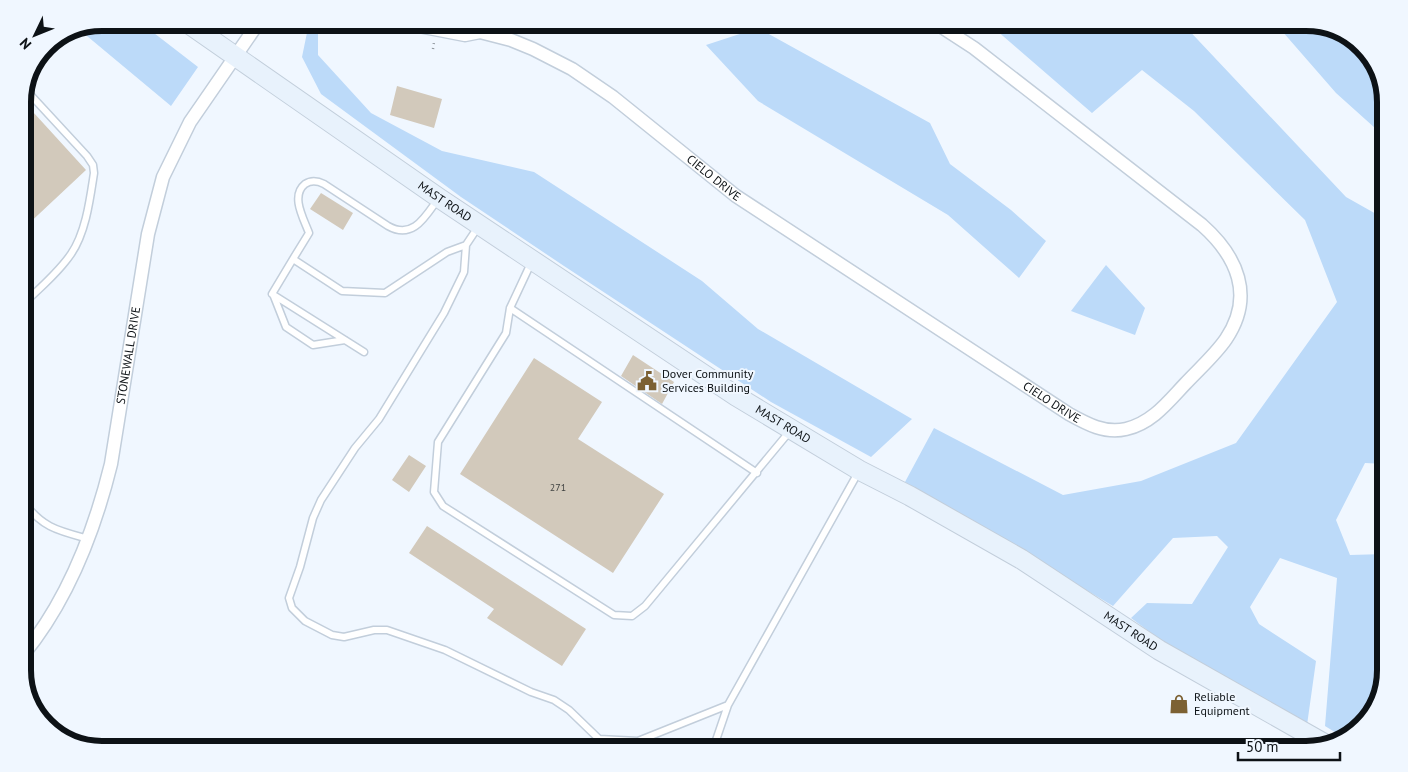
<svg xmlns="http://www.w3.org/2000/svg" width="1408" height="772" viewBox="0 0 1408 772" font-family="'PT Sans',sans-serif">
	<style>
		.green { fill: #bcdaf9 }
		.building { fill: #d2c9bb }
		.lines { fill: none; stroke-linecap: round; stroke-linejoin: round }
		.lane-casing { stroke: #c2cedb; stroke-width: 9 }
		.street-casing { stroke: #c2cedb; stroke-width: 15 }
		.secondary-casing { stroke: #c2cedb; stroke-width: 21 }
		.path { stroke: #8e949a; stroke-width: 2.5; stroke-dasharray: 1 4; stroke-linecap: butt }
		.lane { stroke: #fff; stroke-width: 6 }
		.street { stroke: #fff; stroke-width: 12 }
		.secondary { stroke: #e8f2fc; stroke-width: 19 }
		.labels { text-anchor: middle; stroke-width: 4; stroke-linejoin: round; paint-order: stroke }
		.number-label { font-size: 10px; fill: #3e403f }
		.street-label { font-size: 12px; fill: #0d1216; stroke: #f0f7ff }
		.poi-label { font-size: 12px; fill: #0d1216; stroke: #f0f7ff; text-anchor: start }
		.rim { fill: none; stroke: #0d1216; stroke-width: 6 }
	</style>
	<rect width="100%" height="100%" fill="#f0f7ff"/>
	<!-- green -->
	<path class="green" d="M102,23h39l57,44 -27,39 -90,-75z
		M309,23h9v32l53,58 71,38 92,21 168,109 56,48 154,90 -41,38 -100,-55 -207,-136 -103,-69 -140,-103 -19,-37z
		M988,23h194l164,174 39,22v245l-20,-1 -29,57 14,35 35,-1v116l-10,39 -29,30 -21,-13 12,-148 -57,-20 -30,49 9,17 57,37 -9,64 -149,-87 -27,-20 16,-15 45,1 36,-57 -11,-11 -44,2 -60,68 -208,-124 29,-54 129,67 78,-14 95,-38 101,-141 -32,-82 -111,-109 -52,-41 -50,43z
		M1275,23h31l39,10 30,29 10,35v40l-49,-44z
		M758,28l172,95 20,41 61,46 35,31 -27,37 -71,-63 -190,-114 -52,-56z
		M1106,265l39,43 -10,27 -64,-24z"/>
	<!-- building -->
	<path class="building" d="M397,86l45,13 -8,29 -44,-13z
		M23,101l63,69 -63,59z
		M321,193l32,20 -10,17 -33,-21z
		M633,355l41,27 -12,22 -41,-28z
		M534,358l68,44 -24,37 86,55 -51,79 -153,-99z
		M409,455l17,11 -17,26 -17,-12z
		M427,526l159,103 -24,37 -75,-48 7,-9 -85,-56z"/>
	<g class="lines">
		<defs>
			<path id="lane" d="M438,199c-13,18 -25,41 -50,27l-64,-42c-6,-3 -13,-4 -19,0 -15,12 -1,35 4,49l-16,26 49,32 43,2 62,-41 19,-7 12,-18
				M466,245l-2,27 -20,41 -65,106 -24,29 -34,52 -8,18 -13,49 -11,31 3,10 13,13 27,14 12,2 30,-7h13l58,20 86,42 23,8 15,10 30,29 39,2 90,-36
				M293,259l-21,35 92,58
				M532,261l-22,47 -4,25 -68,109 -4,50 9,14 171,109 18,1 13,-10 145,-175
				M273,294l13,33 27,18 32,-5
				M23,304c16,-15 35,-31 48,-50 15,-22 19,-55 23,-81l-1,-8 -6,-9 -61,-66
				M510,308l247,165
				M23,501c19,27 36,30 66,38
				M627,749l11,-8
				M713,749l15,-44 131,-234"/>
			<g id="street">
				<path id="s1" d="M398,22l67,13 15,-3 31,8 22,9 39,20 41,28 123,99 333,218c18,10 36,20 57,15 26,-6 42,-27 59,-45 14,-15 30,-29 41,-45 29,-43 11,-83 -24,-114l-228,-177 -40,-26"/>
				<path d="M469,22l11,10"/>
				<path id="s2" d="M23,655c45,-55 71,-122 88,-191l37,-230 15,-57 27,-55 69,-100"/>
			</g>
			<g id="secondary">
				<path id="s3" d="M186,22l253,176 297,198 123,74 51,26 111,63 138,91 166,94"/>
			</g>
		</defs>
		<!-- lane casing -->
		<use href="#lane" class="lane-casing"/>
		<!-- street casing -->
		<use href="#street" class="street-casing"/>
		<!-- secondary casing -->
		<use href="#secondary" class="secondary-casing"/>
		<!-- path -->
		<path class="path" d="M433,49l1,-7
			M405,749l182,-9"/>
		<!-- lane -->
		<use href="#lane" class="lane"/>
		<!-- street -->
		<use href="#street" class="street"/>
		<!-- secondary -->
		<use href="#secondary" class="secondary"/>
	</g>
	<!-- icons -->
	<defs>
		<symbol id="civic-bare" viewBox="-9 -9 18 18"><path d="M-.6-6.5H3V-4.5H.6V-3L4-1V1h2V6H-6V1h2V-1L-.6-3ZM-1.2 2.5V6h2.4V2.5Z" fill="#7c6133" stroke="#f0f7ff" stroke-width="2.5" paint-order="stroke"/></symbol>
		<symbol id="shop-bare" viewBox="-9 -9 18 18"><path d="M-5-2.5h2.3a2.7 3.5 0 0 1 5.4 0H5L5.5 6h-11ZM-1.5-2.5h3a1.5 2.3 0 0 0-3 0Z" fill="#7c6133" stroke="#f0f7ff" stroke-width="2.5" paint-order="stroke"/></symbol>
	</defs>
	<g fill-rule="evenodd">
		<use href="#civic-bare" x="633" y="367" width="28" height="28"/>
		<use href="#shop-bare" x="1165" y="690" width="28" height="28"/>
	</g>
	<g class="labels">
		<!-- number labels -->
		<g class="number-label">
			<text x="558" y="491">271</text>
		</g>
		<!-- street labels -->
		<g class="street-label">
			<text dy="4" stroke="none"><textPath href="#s1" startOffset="362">CIELO DRIVE</textPath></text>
			<text dy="4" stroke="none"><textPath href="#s3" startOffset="315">MAST ROAD</textPath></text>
			<text dy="4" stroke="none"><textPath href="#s2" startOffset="322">STONEWALL DRIVE</textPath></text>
			<text dy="4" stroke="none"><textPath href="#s1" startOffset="768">CIELO DRIVE</textPath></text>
			<text dy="4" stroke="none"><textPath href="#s3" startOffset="720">MAST ROAD</textPath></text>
			<text dy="4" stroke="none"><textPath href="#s3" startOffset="1125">MAST ROAD</textPath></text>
		</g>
		<!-- poi labels -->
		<g class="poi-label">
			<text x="662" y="378">Dover Community<tspan x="662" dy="14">Services Building</tspan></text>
			<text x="1194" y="701">Reliable<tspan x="1194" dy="14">Equipment</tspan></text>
		</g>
	</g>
	<!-- crop -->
	<path d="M0 0H1408V772H0ZM102 31H1306A71 71 0 0 1 1377 102V670A71 71 0 0 1 1306 741H102A71 71 0 0 1 31 670V102A71 71 0 0 1 102 31Z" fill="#f0f7ff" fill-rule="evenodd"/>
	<path class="rim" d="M102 31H1306A71 71 0 0 1 1377 102V670A71 71 0 0 1 1306 741H102A71 71 0 0 1 31 670V102A71 71 0 0 1 102 31Z"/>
	<!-- north arrow -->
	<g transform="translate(35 35) rotate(227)" stroke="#f0f7ff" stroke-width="4" paint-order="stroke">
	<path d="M0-4L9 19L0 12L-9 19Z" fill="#0d1216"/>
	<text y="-8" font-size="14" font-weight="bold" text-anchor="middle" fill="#0d1216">N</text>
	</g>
	<!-- scale -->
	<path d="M1238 752v8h102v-8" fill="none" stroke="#0d1216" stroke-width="2.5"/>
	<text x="1246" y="752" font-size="15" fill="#0d1216" stroke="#f0f7ff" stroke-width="4" paint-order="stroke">50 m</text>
</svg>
